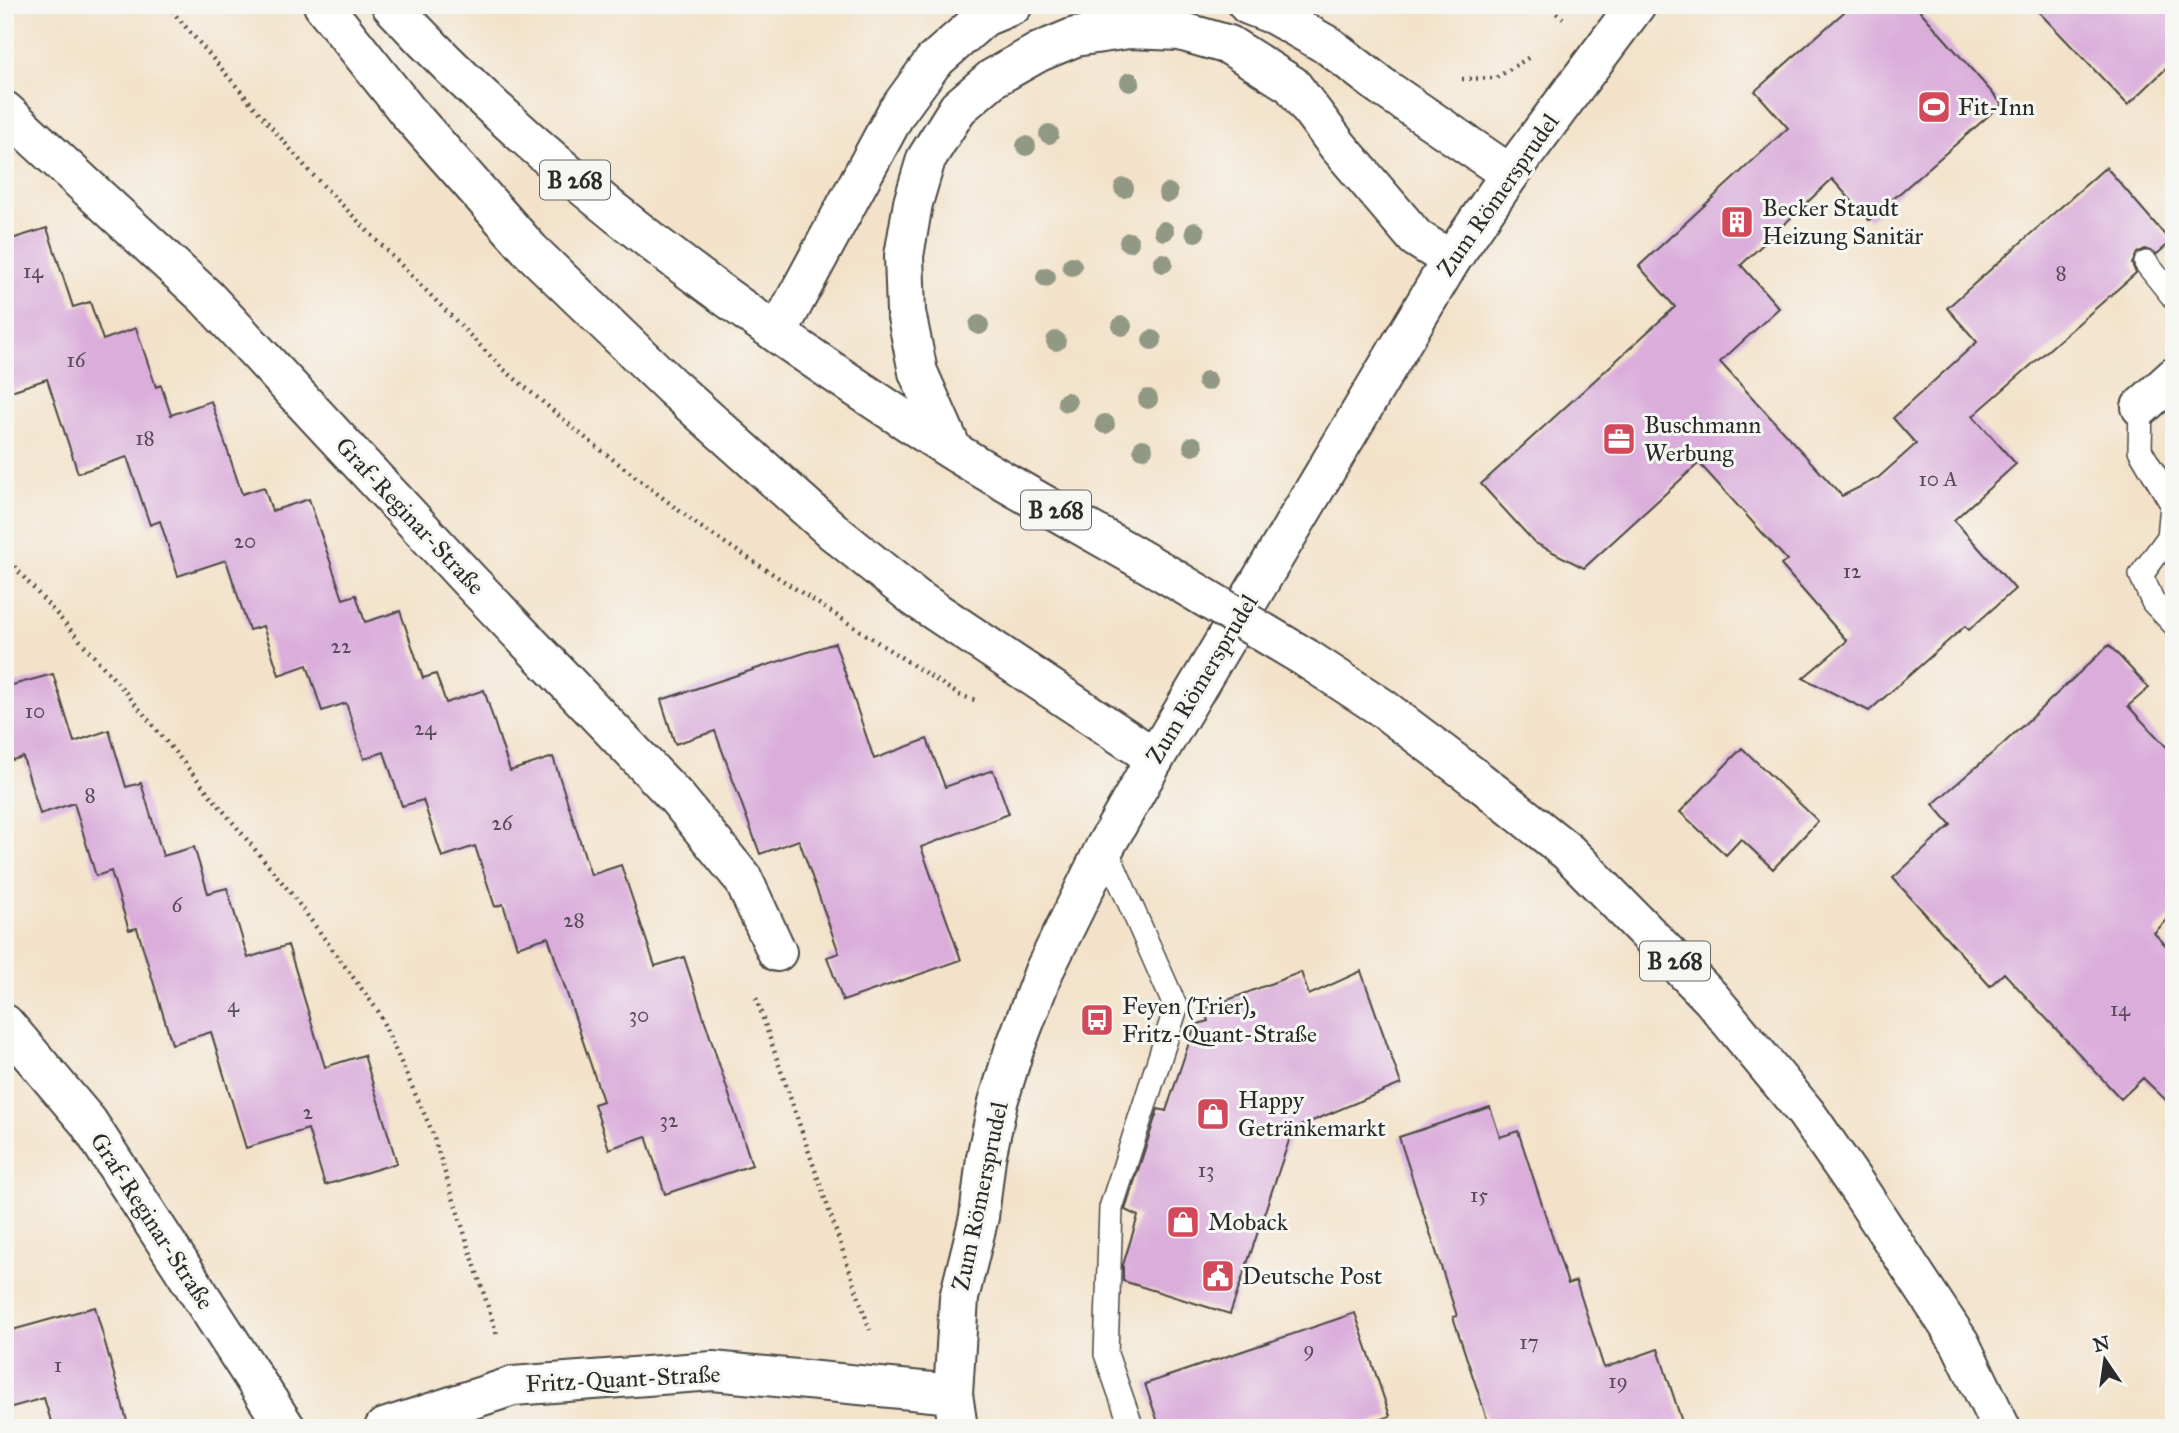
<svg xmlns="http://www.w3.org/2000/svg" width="2179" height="1433" viewBox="0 0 2179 1433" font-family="'IM FELL Great Primer',serif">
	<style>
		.building { fill: #daaddb }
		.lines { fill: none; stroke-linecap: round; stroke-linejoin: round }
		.lane-casing { stroke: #494643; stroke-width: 26 }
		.street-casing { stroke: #494643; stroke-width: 42 }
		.secondary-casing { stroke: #494643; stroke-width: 42 }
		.primary-casing { stroke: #494643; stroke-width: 42 }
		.path { stroke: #494643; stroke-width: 4.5; stroke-dasharray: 2 5; stroke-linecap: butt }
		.lane { stroke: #fff; stroke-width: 23 }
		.street { stroke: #fff; stroke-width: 38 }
		.secondary { stroke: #fff; stroke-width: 38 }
		.primary { stroke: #fff; stroke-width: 38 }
		.primary-bridge-casing { stroke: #494643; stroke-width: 42; stroke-linecap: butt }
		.primary-bridge { stroke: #fff; stroke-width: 38 }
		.tree { fill: #919883 }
		.labels { text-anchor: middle; stroke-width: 6; stroke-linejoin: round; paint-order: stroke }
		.number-label { font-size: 21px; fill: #574c57 }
		.shield { fill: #f6f6f2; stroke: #686867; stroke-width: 2 }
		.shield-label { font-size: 23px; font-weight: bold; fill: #2b2b2b }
		.poi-label { font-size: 24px; fill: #2b2b2b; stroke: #f6f6f2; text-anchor: start }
		.street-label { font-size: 24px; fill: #2b2b2b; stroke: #f6f6f2 }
	</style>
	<rect width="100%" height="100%" fill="#f6f6f2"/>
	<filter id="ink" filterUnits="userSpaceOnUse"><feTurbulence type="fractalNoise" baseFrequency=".0143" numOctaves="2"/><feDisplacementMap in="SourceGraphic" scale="14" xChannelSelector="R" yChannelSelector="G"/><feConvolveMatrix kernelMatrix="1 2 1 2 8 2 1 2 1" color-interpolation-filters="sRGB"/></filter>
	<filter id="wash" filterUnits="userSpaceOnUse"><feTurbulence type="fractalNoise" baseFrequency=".00686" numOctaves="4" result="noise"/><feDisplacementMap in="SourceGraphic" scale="28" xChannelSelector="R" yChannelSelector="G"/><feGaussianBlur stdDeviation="1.57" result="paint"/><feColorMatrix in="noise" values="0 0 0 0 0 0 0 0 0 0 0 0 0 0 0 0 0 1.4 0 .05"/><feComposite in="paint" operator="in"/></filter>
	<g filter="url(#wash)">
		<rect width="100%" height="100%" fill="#f3e2c9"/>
		<g id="blocks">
			<!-- building -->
			<path class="building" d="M1852,5h63l87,99 -133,116 -37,-41 -91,86 38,43 -59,54 122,134 36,-18 38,-34 -23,-26 84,-76 -30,-34 159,-141 65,75 -14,12 -12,-5 -8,4 -5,11 4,9 -163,143 43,48 -62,56 61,69 -46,41 -4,-4 -96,85 -66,-33 44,-37 -66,-76 6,-5 -88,-97 -115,105 -49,-25 -54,-59 194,-177 -36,-41 149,-138 -33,-37z
				M2032,5h142v56l-46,44z
				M47,228l26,79 17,-5 13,38 33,-12 20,59 5,-2 10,30 40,-14 31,93 22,-7 8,24 37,-12 34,100 13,-4 9,27 35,-11 23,67 13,-4 10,29 38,-13 26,81 43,-14 38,118 30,-10 34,101 29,-9 68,208 -87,29 -19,-58 -37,13 -15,-45 9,-3 -55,-164 -31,10 -14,-43 -8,3 -20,-61 -33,11 -19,-57 -21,6 -18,-54 -20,7 -18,-56 -24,8 -15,-46 -28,10 -16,-49 -14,4 -23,-70 -48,16 -18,-55 -10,4 -23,-68 -49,16 -31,-94 -42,14v-152z
				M835,643l39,116 53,-20 18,48 48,-17 16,44 -88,33 40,113 -118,41 -16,-44 12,-4 -40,-113 -39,14 -45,-123 -40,13 -14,-44z
				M2109,645l40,43 -21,18 46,49v158l-20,20 20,21v154l-31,-30 -22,21 -117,-126 -14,13 -97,-108 58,-53 -18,-21 70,-60z
				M53,674l21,68 35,-12 17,57 15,-4 22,73 31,-9 14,46 19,-5 21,70 40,-13 37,122 39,-12 33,108 -72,22 -17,-56 -62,19 -35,-116 -39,12 -35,-116 -8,2 -18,-59 -15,5 -22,-73 -34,11 -17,-57 -18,5v-75z
				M1742,748l76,73 -45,48 -32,-30 -15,16 -46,-43z
				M1361,971l40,113 -108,45 -63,185 -107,-33v-16l15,-49 -13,-6 33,-101 8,2 29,-86 13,-4 -4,-12 97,-37 8,23z
				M1490,1107l10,30 18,-6 50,153 8,-3 28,87 54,-19 26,79h-194l-37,-111 4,-1 -58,-179z
				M95,1307l34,121h-76l-9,-30 -39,11v-77z
				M1355,1313l35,103 -34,12h-196l-15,-44z"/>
		</g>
	</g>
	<g filter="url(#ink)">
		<use href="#blocks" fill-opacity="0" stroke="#494643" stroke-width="2"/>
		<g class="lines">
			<defs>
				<path id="lane" d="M2146,263l28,35
					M2141,407l-1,43 32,54 -3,33 -28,38 12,27 21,22
					M1105,847l71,161 -65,200 -5,146 26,74"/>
				<path id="street" d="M5,111l201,186 262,282 209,219 66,81 34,73
					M2141,407l33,-30
					M5,1024l83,98 198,306
					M384,1428l129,-42 200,-15 240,23
					M958,1428l-5,-34 6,-96 20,-81 7,-59 12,-56 16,-52 30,-79 61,-124 50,-89"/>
				<path id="secondary" d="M1155,758l296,-498 59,-86 126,-169"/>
				<path id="primary" d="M323,5l85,107 122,138 141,136 164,147 82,66 238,159
					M391,5c162,176 358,315 559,444 69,43 141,81 211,122
					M1248,5l26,10 55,31 52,40 129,88
					M778,332l118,-219 37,-51 51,-45 29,-12
					M952,449l-34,-77 -12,-60 -2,-56 9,-53 13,-44 32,-51 35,-30 46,-26 36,-15 54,-8 51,2 49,14 63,40 46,61 78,92 35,22
					M1306,658l75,49 98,74 89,71 143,146 95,115 54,78 100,152 41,85"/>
			</defs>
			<!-- lane casing -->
			<use href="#lane" class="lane-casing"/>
			<!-- street casing -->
			<use href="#street" class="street-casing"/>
			<!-- secondary casing -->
			<use href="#secondary" class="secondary-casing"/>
			<!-- primary casing -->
			<use href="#primary" class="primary-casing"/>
			<!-- path -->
			<path class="path" d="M167,5l142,166 192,196 87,73 111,86 260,169 16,5
				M1545,5l18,13
				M5,8l3,-3
				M1462,79l34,-1 35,-22
				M5,556l118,133 167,203 88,119 53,118 67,209
				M756,998l114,332"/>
			<!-- lane -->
			<use href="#lane" class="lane"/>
			<!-- street -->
			<use href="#street" class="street"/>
			<!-- secondary -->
			<use href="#secondary" class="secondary"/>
			<!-- primary -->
			<use href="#primary" class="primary"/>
			<defs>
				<path id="primary-bridge" d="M1161,571l145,87"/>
			</defs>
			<!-- primary-bridge casing -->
			<use href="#primary-bridge" class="primary-bridge-casing"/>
			<!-- primary-bridge -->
			<use href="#primary-bridge" class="primary-bridge"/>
		</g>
		<!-- trees -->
		<g class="tree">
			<circle cx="1130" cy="82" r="10"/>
			<circle cx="1049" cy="134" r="10"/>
			<circle cx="1026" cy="146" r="10"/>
			<circle cx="1124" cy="188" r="10"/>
			<circle cx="1168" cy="193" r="10"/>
			<circle cx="1164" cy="231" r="10"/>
			<circle cx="1195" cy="232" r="10"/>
			<circle cx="1129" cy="242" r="10"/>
			<circle cx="1163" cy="263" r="10"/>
			<circle cx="1072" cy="266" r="10"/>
			<circle cx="1046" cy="277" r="10"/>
			<circle cx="979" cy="325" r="10"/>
			<circle cx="1122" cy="326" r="10"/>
			<circle cx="1152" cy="340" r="10"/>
			<circle cx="1056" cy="341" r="10"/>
			<circle cx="1207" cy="381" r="10"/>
			<circle cx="1148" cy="399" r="10"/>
			<circle cx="1067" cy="402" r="10"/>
			<circle cx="1105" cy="424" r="10"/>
			<circle cx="1193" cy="446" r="10"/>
			<circle cx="1143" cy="449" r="10"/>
		</g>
	</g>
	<!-- icons -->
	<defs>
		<symbol id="stadium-square" viewBox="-11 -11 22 22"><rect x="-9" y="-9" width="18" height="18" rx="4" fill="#d1495b" stroke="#f6f6f2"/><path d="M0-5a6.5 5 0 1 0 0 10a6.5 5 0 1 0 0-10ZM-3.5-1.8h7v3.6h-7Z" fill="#fff"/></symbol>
		<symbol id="building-square" viewBox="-11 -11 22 22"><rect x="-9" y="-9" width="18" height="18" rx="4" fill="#d1495b" stroke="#f6f6f2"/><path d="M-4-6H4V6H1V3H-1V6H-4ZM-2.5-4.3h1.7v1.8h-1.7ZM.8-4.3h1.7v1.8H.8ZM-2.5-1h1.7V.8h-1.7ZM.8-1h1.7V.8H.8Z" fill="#fff"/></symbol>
		<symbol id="office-square" viewBox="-11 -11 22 22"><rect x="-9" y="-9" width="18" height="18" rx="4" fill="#d1495b" stroke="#f6f6f2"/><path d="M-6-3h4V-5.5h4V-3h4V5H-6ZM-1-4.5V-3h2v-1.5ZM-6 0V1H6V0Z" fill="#fff"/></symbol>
		<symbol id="bus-square" viewBox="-11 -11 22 22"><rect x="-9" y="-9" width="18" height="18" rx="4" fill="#d1495b" stroke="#f6f6f2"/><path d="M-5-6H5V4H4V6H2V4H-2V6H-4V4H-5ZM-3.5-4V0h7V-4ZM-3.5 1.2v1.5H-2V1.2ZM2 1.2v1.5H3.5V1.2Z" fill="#fff"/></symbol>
		<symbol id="shop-square" viewBox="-11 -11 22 22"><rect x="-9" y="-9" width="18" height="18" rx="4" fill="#d1495b" stroke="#f6f6f2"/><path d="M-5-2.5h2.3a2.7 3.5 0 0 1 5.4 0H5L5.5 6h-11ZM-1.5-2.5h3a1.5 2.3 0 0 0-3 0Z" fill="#fff"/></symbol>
		<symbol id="civic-square" viewBox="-11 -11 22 22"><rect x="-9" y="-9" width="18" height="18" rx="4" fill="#d1495b" stroke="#f6f6f2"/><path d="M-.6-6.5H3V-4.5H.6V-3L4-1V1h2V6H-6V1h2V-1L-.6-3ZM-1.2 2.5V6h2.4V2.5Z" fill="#fff"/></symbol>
	</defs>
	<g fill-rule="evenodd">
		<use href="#stadium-square" x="1915" y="88" width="38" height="38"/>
		<use href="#building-square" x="1718" y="203" width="38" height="38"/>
		<use href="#office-square" x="1600" y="420" width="38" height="38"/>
		<use href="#bus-square" x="1078" y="1001" width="38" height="38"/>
		<use href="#shop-square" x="1194" y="1095" width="38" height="38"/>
		<use href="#shop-square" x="1164" y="1203" width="38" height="38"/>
		<use href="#civic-square" x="1199" y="1257" width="38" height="38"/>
	</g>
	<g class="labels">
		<!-- number labels -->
		<g class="number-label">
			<text x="33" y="278">14</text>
			<text x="2061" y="280">8</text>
			<text x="76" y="367">16</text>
			<text x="145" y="445">18</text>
			<text x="1938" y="486">10 A</text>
			<text x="245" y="548">20</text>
			<text x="1852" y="578">12</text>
			<text x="341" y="653">22</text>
			<text x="35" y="718">10</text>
			<text x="425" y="735">24</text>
			<text x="90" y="802">8</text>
			<text x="502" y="830">26</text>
			<text x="177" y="912">6</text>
			<text x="574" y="927">28</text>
			<text x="233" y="1012">4</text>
			<text x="2120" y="1016">14</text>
			<text x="639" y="1022">30</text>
			<text x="308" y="1119">2</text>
			<text x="669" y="1127">32</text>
			<text x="1206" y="1177">13</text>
			<text x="1479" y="1202">15</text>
			<text x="1529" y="1349">17</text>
			<text x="1309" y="1356">9</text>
			<text x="58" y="1372">1</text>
			<text x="1618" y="1388">19</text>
		</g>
		<!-- shield labels -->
		<g class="shield">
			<rect x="540" y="160.5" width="70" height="39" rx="5"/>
			<rect x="1021" y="490.5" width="70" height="39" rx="5"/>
			<rect x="1640" y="941.5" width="70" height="39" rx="5"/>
		</g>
		<g class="shield-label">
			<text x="575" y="188">B 268</text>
			<text x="1056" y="518">B 268</text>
			<text x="1675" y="969">B 268</text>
		</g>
		<!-- poi labels -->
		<g class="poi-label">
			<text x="1958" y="115">Fit-Inn</text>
			<text x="1762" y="216">Becker Staudt<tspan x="1762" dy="28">Heizung Sanitär</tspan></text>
			<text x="1644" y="433">Buschmann<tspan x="1644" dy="28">Werbung</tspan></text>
			<text x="1122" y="1014">Feyen (Trier),<tspan x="1122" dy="28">Fritz-Quant-Straße</tspan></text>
			<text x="1238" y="1108">Happy<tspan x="1238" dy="28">Getränkemarkt</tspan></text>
			<text x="1208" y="1230">Moback</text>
			<text x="1242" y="1284">Deutsche Post</text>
		</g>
		<!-- street labels -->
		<g class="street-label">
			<text transform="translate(1498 195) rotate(-55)" y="8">Zum Römersprudel</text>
			<text transform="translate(410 516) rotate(47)" y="8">Graf-Reginar-Straße</text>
			<text transform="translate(1202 679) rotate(-59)" y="8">Zum Römersprudel</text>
			<text transform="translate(980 1196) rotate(-78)" y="8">Zum Römersprudel</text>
			<text transform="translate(152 1221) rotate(57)" y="8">Graf-Reginar-Straße</text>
			<text transform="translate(623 1379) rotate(-3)" y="8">Fritz-Quant-Straße</text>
		</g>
	</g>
	<!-- margin -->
	<rect width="2179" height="1433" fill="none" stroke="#f6f6f2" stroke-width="28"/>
	<!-- north arrow -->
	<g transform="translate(2105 1360) rotate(347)" stroke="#f6f6f2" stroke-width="5" paint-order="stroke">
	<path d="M0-5L12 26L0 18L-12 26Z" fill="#2b2b2b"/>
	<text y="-10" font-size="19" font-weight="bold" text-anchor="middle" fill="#2b2b2b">N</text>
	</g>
</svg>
